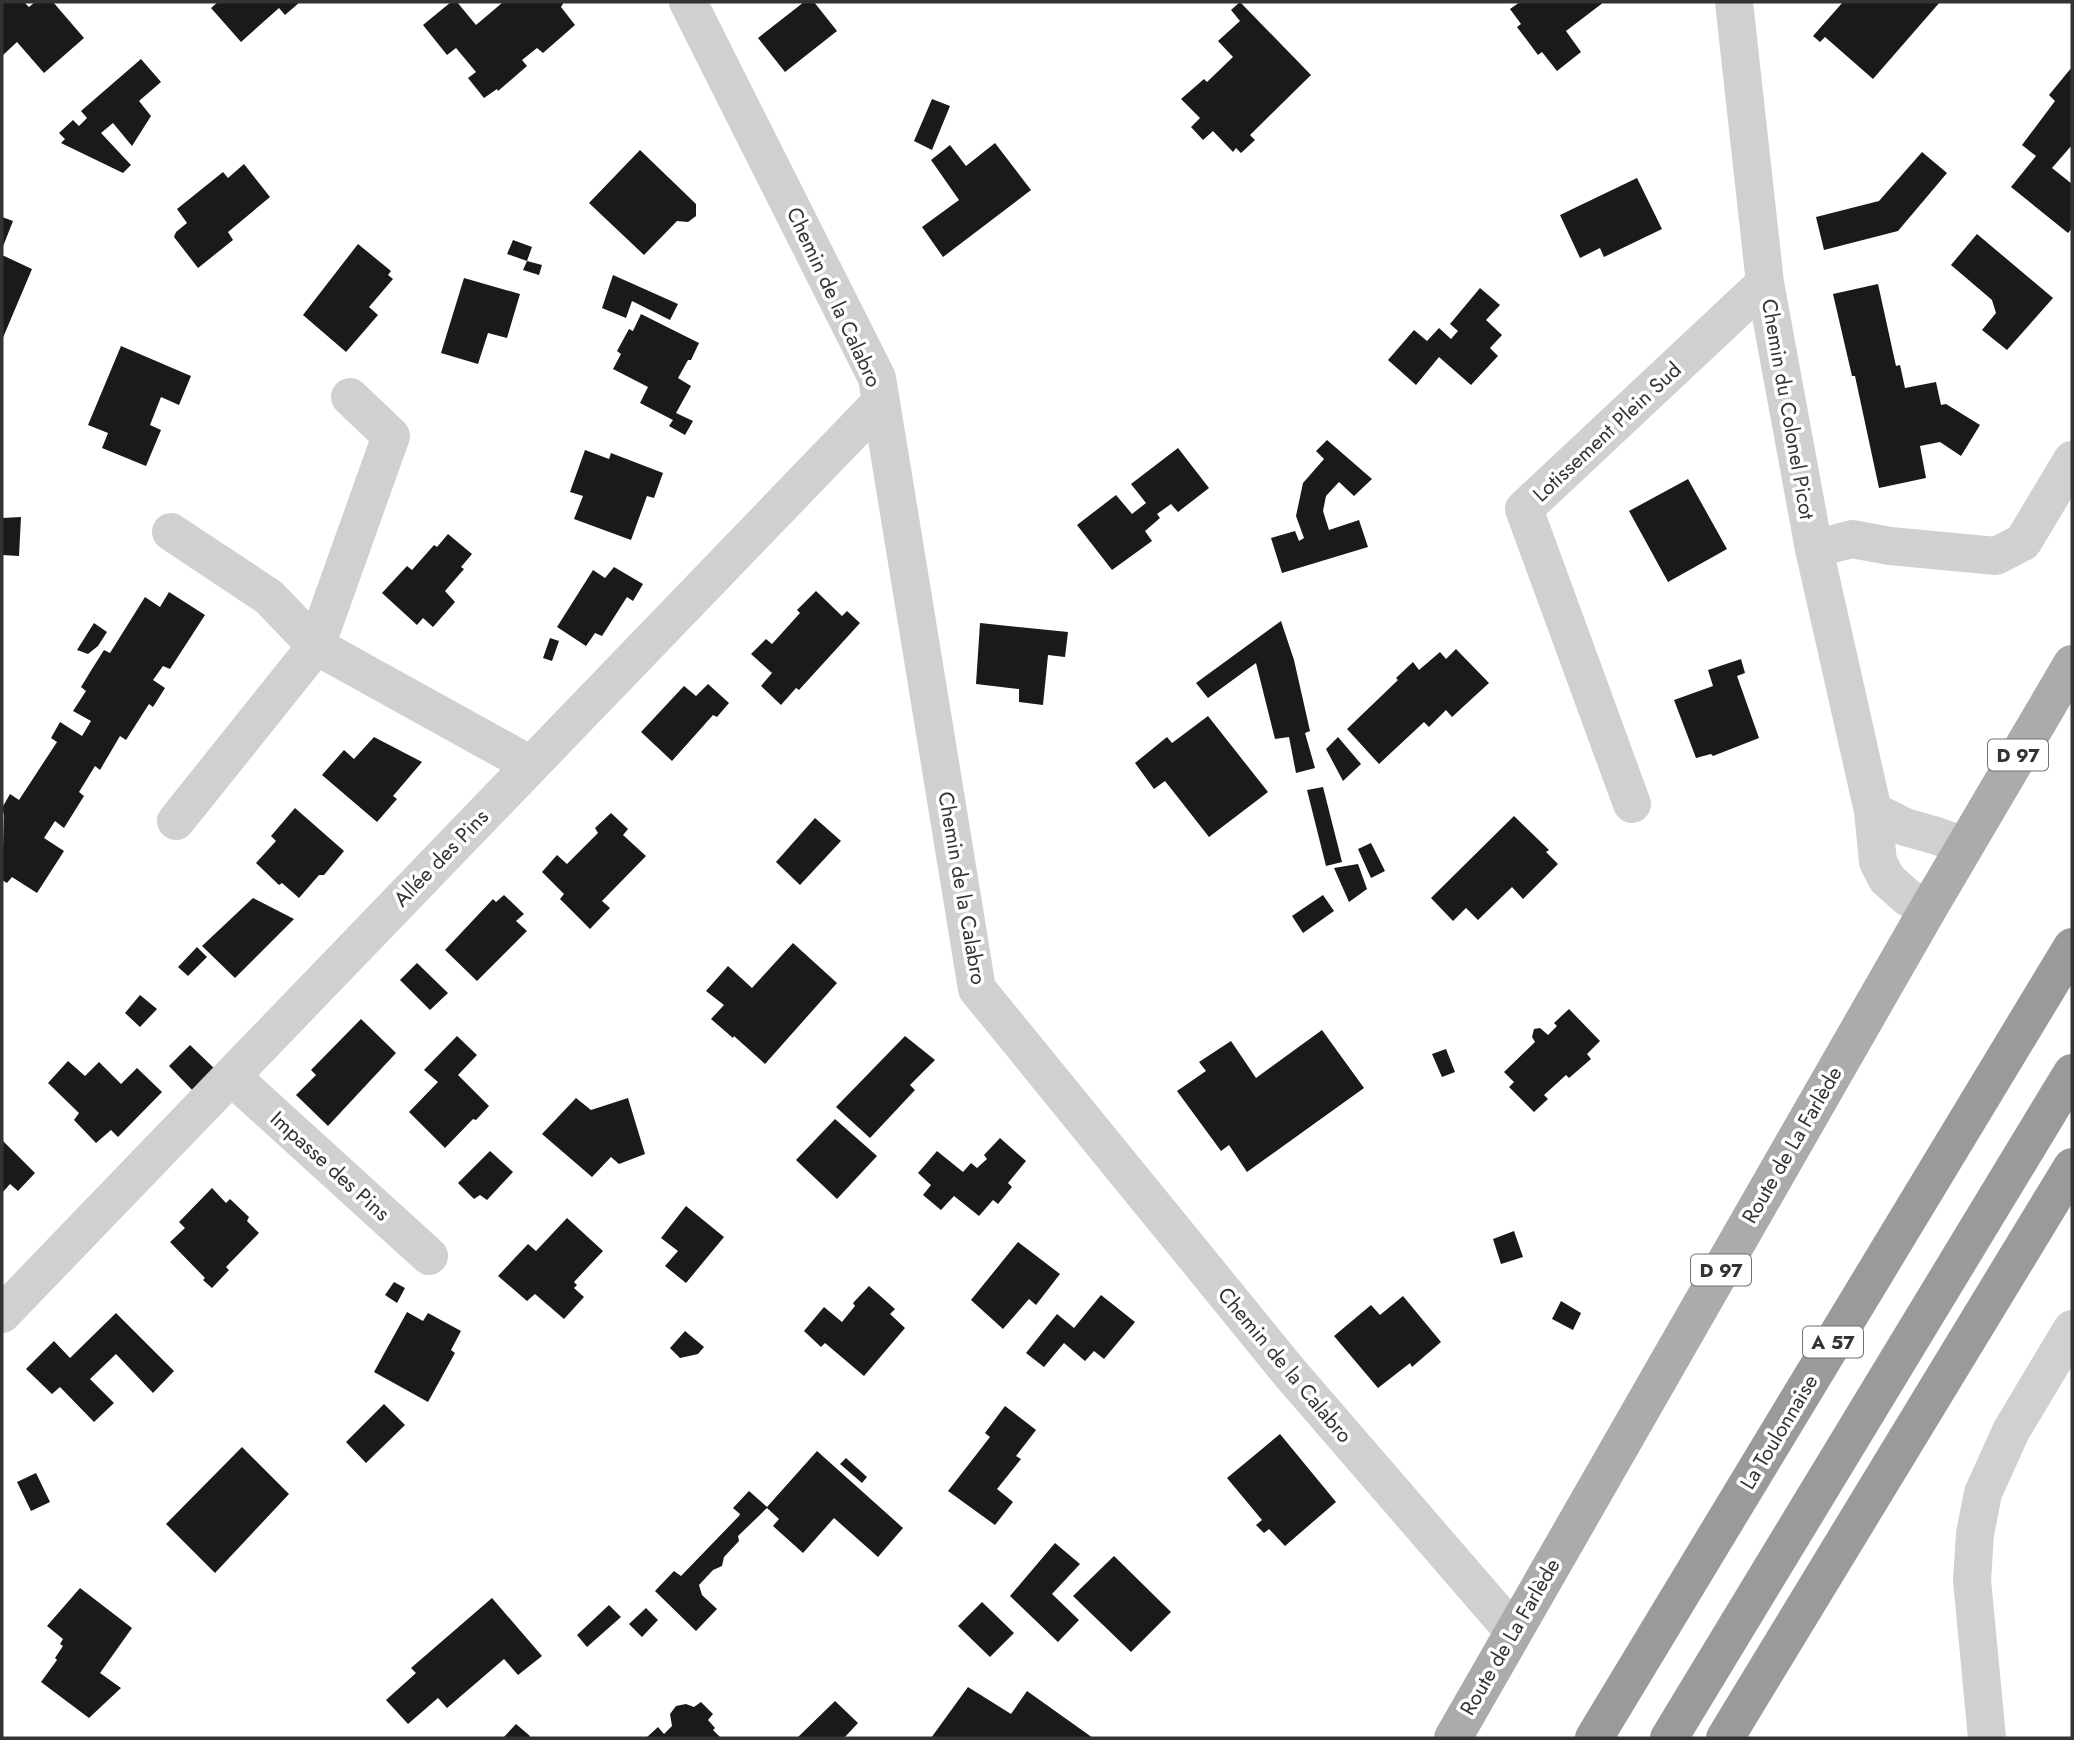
<svg xmlns="http://www.w3.org/2000/svg" width="2074" height="1740" viewBox="0 0 2074 1740" font-family="Jost,sans-serif">
	<style>
		.building { fill: #1a1a1a }
		.lines { fill: none; stroke-linecap: round; stroke-linejoin: round }
		.minor { stroke: #d0d0d0; stroke-width: 38 }
		.major { stroke: #ababab; stroke-width: 38 }
		.highway { stroke: #9a9a9a; stroke-width: 38 }
		.labels { text-anchor: middle; stroke-width: 7; stroke-linejoin: round; paint-order: stroke }
		.shield { fill: #fff; stroke: #707070; stroke-width: 2 }
		.shield-label { font-size: 19px; font-weight: bold; fill: #333 }
		.street-label { font-size: 21px; fill: #333; stroke: #fff }
	</style>
	<rect width="100%" height="100%" fill="#fff"/>
	<!-- building -->
	<path class="building" d="M2,2h22l5,5 6,-5h18l31,36 -40,35 -27,-31 -15,14z
		M218,2h82l-15,13 -6,-7 -38,34 -30,-34z
		M451,2h6l19,23 26,-22 -2,-1h64l-3,5 14,18 -32,28 -6,-5 -15,12 5,6 -29,25 -1,-2 -13,9 -16,-20 8,-6 -20,-24 -9,7 -24,-30z
		M804,2h10l23,29 -52,41 -27,-34z
		M1240,2l71,73 -61,60 5,5 -14,13 -5,-5 -3,4 -20,-21 -10,9 -12,-13 9,-9 -19,-19 23,-20 3,3 26,-25 -15,-16 22,-20 -9,-11z
		M1520,2h84l-38,29 15,21 -24,19 -15,-19 -4,3 -21,-28 4,-3 -11,-15z
		M1843,2h97l-67,77 -48,-42 -5,5 -7,-6z
		M141,59l20,23 -22,19 12,15 -19,30 -19,-23 -12,10 30,32 -8,8 -62,-30 4,-4 -6,-6 14,-13 6,6 8,-8 -6,-7z
		M2072,67v78l-20,23 20,16v44l-4,5 -57,-46 25,-31 -14,-11 33,-44 -6,-6z
		M932,99l18,7 -18,44 -18,-9z
		M995,143l36,47 -88,67 -21,-30 37,-27 -28,-40 19,-15 16,21z
		M640,150l56,54v12l-8,6 -11,-1 -33,34 -55,-52z
		M1922,152l25,21 -49,58 -74,19 -8,-33 63,-16z
		M244,164l26,33 -42,35 5,8 -35,28 -24,-31 2,-5 11,-9 -10,-14 46,-37 5,6z
		M1637,178l25,51 -58,28 -4,-9 -20,10 -20,-43z
		M2,217l11,4 -11,28z
		M1977,234l76,64 -46,52 -25,-20 14,-17 -4,-13 -41,-35z
		M513,240l19,7 -5,14 -20,-7z
		M358,244l33,27 -3,4 5,4 -24,28 9,8 -32,37 -43,-37z
		M2,255l30,14 -30,71z
		M527,261l15,4 -3,10 -16,-5z
		M613,275l65,29 -8,16 -38,-19 -6,17 -24,-10z
		M464,278l56,16 -13,44 -19,-5 -10,31 -37,-11z
		M1878,284l18,82 4,-1 5,23 31,-6 5,23 5,-1 34,21 -19,31 -21,-14 -20,4 6,32 -47,10 -24,-112h-3l-19,-82z
		M1480,288l20,17 -14,15 16,15 -12,13 8,8 -27,29 -32,-28 -23,28 -28,-25 26,-30 13,11 12,-13 12,11 7,-8 -8,-7z
		M641,314l58,29 -8,17h-3l-10,18 13,8 -15,27 17,8 -8,14 -16,-9 4,-6 -33,-17 8,-16 -35,-18 8,-15 -4,-3 12,-22 4,2z
		M121,346l70,30 -12,29 -18,-8 -11,28 11,5 -15,36 -44,-18 6,-15 -20,-8z
		M1327,440l45,39 -18,17 -15,-14 -13,14 -3,15 6,19 30,-10 9,27 -86,26 -11,-35 24,-7 4,10 5,-3 -8,-22 7,-33 21,-24 -8,-8z
		M1178,448l31,40 -31,24 -7,-8 -14,10 3,4 -15,13 7,10 -40,29 -35,-45 39,-30 16,19 14,-11 -15,-19z
		M585,450l24,9 2,-6 52,20 -9,25 -7,-2 -16,44 -57,-21 9,-23 -13,-4z
		M1688,479l39,70 -59,33 -39,-71z
		M21,517l-2,39 -17,-1v-37z
		M448,534l24,20 -11,13 3,2 -19,22 10,11 -22,25 -10,-9 -6,7 -35,-32 25,-27 5,4 22,-25 3,2z
		M614,567l29,17 -10,17 -6,-4 -25,39 -7,-3 -9,13 -29,-19 36,-57 12,8z
		M816,591l26,25 5,-5 13,12 -61,67 -3,-2 -15,17 -20,-19 11,-13 -21,-19 15,-15 6,5 28,-31 -3,-3z
		M169,592l36,23 -35,54 -7,-3 -10,14 12,8 -12,19 -4,-3 -23,36 -6,-4 -20,34 -5,-4 -16,26 5,4 -20,32 -9,-7 -11,17 20,13 -27,42 -25,-16 -5,6 -5,-3 2,-65 -2,-7 8,-14 9,6 38,-58 -6,-4 9,-16 22,14 9,-15 -18,-10 13,-20 -5,-4 11,-18 12,-19 6,3 35,-56 15,10z
		M1281,621l13,39 16,71 -5,2 10,35 -19,5 -7,-36 -14,2 -19,-76 -48,35 -12,-15z
		M94,623l13,9 -9,14 -10,8 -11,-4z
		M980,623l88,9 -3,25 -17,-2 -5,50 -24,-3v-13l-43,-5z
		M550,638l9,3 -7,20 -9,-3z
		M1456,649l33,34 -37,34 -6,-7 -17,17 -5,-5 -45,42 -32,-35 51,-49 -2,-2 17,-16 6,8 21,-18 6,7z
		M1741,659l4,14 -8,3 22,62 -46,18 -2,-2 -15,4 -22,-58 39,-14 -5,-16z
		M708,684l21,19 -12,14 -4,-2 -41,46 -31,-29 43,-46 12,10z
		M1208,716l60,76 -59,45 -44,-56 -11,8 -19,-26 32,-26 5,6z
		M374,737l48,25 -29,34 4,3 -20,23 -55,-47 22,-25 10,9z
		M1338,737l23,27 -18,17 -17,-32z
		M1323,787l19,75 -16,4 -19,-76z
		M295,808l49,43 -20,24h-5l-20,23 -17,-15 -3,2 -23,-22 20,-22 -5,-5z
		M611,813l17,16 -5,6 23,21 -44,45 8,7 -20,21 -30,-30 4,-5 -22,-22 15,-17 10,9 31,-31 -3,-5z
		M1514,816l35,34 -3,2 12,12 -35,35 -11,-12 -34,33 -12,-12 -13,13 -22,-23z
		M815,818l26,23 -41,44 -24,-23z
		M1371,843l14,28 -14,7 -13,-29z
		M1358,864l9,25 -18,13 -15,-34z
		M504,895l20,19 -8,7 11,10 -50,50 -32,-31 48,-51 3,3z
		M1323,895l11,16 -31,22 -11,-17z
		M253,898l41,21 -59,59 -33,-32z
		M793,943l44,40 -72,81 -31,-28 -1,2 -22,-19 13,-14 -18,-14 22,-25 24,22z
		M197,947l10,10 -19,19 -10,-9z
		M417,963l31,30 -18,17 -30,-30z
		M140,995l17,14 -17,18 -15,-14z
		M1569,1009l31,32 -13,13 4,5 -22,19 -3,-3 -22,20 4,4 -14,13 -25,-25 5,-5 -10,-10 31,-30 -3,-5 2,-8 6,-1 8,7 9,-9 -3,-3z
		M361,1019l35,34 -68,73 -32,-31 20,-20 -5,-5z
		M1322,1030l42,58 -117,84 -18,-27 -8,6 -44,-60 29,-20 -7,-9 32,-21 25,37z
		M457,1036l20,19 -19,20 31,31 -13,14 -3,-1 -28,29 -36,-36 29,-30 -14,-12z
		M905,1036l30,24 -25,25 5,5 -45,48 -34,-31z
		M190,1045l28,27 -21,23 -28,-29z
		M1446,1049l9,23 -13,5 -10,-23z
		M68,1061l17,15 14,-14 22,22 16,-16 25,24 -44,45 -7,-7 -15,13 -22,-23 5,-7 -31,-30z
		M576,1098l15,12 37,-12 17,56 -26,10 -8,-7 -19,20 -50,-43z
		M835,1119l42,37 -40,43 -41,-39z
		M1000,1138l26,23 -18,22 4,4 -14,17 -5,-4 -14,16 -25,-20 -13,14 -18,-15 8,-10 -13,-12 19,-22 26,21 8,-9 6,5 10,-9 -3,-4z
		M2,1140l33,33 -17,18 -8,-7 -8,9z
		M490,1151l23,21 -26,28 -7,-5 -6,4 -16,-16z
		M212,1188l14,15 4,-4 19,18 -2,4 12,12 -33,34 3,3 -17,18 -9,-8 2,-2 -35,-36 15,-14 -6,-6z
		M686,1206l38,31 -38,46 -21,-17 13,-15 -17,-13z
		M567,1218l36,33 -29,31 3,3 -3,3 10,9 -20,22 -29,-25 -8,7 -29,-25 30,-32 8,7z
		M1514,1231l9,26 -22,7 -8,-25z
		M1018,1242l42,32 -24,31 -7,-6 -26,30 -32,-29z
		M394,1282l11,6 -8,15 -12,-8z
		M869,1286l26,23 -5,5 15,14 -41,48 -39,-33 -4,4 -17,-16 20,-24 18,15 13,-16 -2,-3z
		M1101,1295l34,27 -31,37 -10,-8 -9,10 -21,-18 -20,24 -18,-14 31,-39 17,14z
		M1403,1296l38,46 -29,25 -2,-4 -32,25 -44,-52 37,-31 9,10z
		M1561,1301l20,12 -8,17 -21,-11z
		M407,1312l16,9 5,-8 33,18 -10,19 4,3 -27,49 -54,-30z
		M116,1313l58,58 -21,22 -37,-39 -26,25 24,24 -20,19 -34,-35 -8,7 -26,-25 28,-28 16,17z
		M685,1331l19,16 -6,7 -18,4 -10,-10z
		M384,1404l21,21 -39,38 -20,-21z
		M1005,1406l31,24 -20,26 5,3 -24,30 16,13 -18,23 -47,-34 42,-54 -5,-4z
		M1280,1434l56,68 -51,44 -16,-17 -5,4 -8,-8 6,-5 -35,-42z
		M242,1447l47,47 -74,79 -49,-49z
		M817,1451l86,77 -25,29 -44,-39 -31,35 -30,-27 6,-7 -12,-11 -29,28 1,5 -15,16 -2,9 -9,4 -14,15 3,10 15,14 -21,22 -41,-40 19,-20 7,5 58,-60 1,-2 -7,-6 16,-17 18,16z
		M846,1458l21,19 -5,6 -22,-19z
		M36,1473l14,29 -19,9 -14,-29z
		M1055,1543l25,21 -28,30 27,26 -21,22 -48,-46z
		M1114,1556l57,56 -40,40 -58,-56z
		M80,1588l52,40 -32,45 21,15 -32,30 -48,-36 16,-22 -2,-2 8,-12 -3,-2 3,-5 -16,-13z
		M492,1598l50,58 -24,19 -14,-16 -57,49 -9,-10 -30,26 -22,-24 30,-27 -5,-5z
		M982,1602l32,31 -24,24 -32,-31z
		M609,1605l12,12 -34,30 -10,-12z
		M646,1608l12,12 -16,17 -13,-13z
		M968,1687l43,27 16,-23 66,47h-162z
		M835,1701l23,22 -14,15h-47z
		M701,1702l12,12 -5,6 7,8 -2,2 8,8h-75l12,-11 6,7 8,-8 -2,-12 6,-8 10,-2 8,3z
		M516,1724l14,12 -1,2h-26z"/>
	<g class="lines">
		<!-- minor -->
		<path class="minor" d="M688,2l189,376 100,611 313,384 223,258
			M1734,2l31,281 49,266 59,262 5,51 9,17 20,18 21,12
			M350,397l41,39 -75,210 215,119
			M171,532l98,65 47,49 -140,175
			M1814,549l38,-10 38,7 106,10 27,-14 49,-82
			M1632,804l-108,-295 241,-226
			M1873,811l32,16 32,9 27,10
			M231,1076l198,180
			M2,1314l879,-912
			M1987,1738l-15,-158 3,-46 8,-41 28,-62 61,-102"/>
		<!-- major -->
		<path class="major" d="M1453,1738l475,-829 144,-245"/>
		<!-- highway -->
		<path class="highway" d="M1594,1738l478,-791
			M1669,1738l403,-665
			M1725,1738l347,-571"/>
	</g>
	<g class="labels">
		<!-- shield labels -->
		<g class="shield">
			<rect x="1988" y="739.5" width="60" height="31" rx="5"/>
			<rect x="1691" y="1254.5" width="60" height="31" rx="5"/>
			<rect x="1803" y="1326.5" width="60" height="31" rx="5"/>
		</g>
		<g class="shield-label">
			<text x="2018" y="762">D 97</text>
			<text x="1721" y="1277">D 97</text>
			<text x="1833" y="1349">A 57</text>
		</g>
		<!-- street labels -->
		<g class="street-label">
			<text transform="translate(834 297) rotate(65)" y="7">Chemin de la Calabro</text>
			<text transform="translate(1788 409) rotate(80)" y="7">Chemin du Colonel Picot</text>
			<text transform="translate(1607 432) rotate(-43)" y="7">Lotissement Plein Sud</text>
			<text transform="translate(441 858) rotate(-46)" y="7">Allée des Pins</text>
			<text transform="translate(962 888) rotate(80)" y="7">Chemin de la Calabro</text>
			<text transform="translate(1792 1145) rotate(-60)" y="7">Route de La Farlède</text>
			<text transform="translate(330 1166) rotate(42)" y="7">Impasse des Pins</text>
			<text transform="translate(1285 1365) rotate(50)" y="7">Chemin de la Calabro</text>
			<text transform="translate(1779 1432) rotate(-59)" y="7">La Toulonnaise</text>
			<text transform="translate(1510 1637) rotate(-60)" y="7">Route de La Farlède</text>
		</g>
	</g>
	<!-- border -->
	<rect width="2074" height="1740" fill="none" stroke="#333333" stroke-width="7"/>
</svg>
